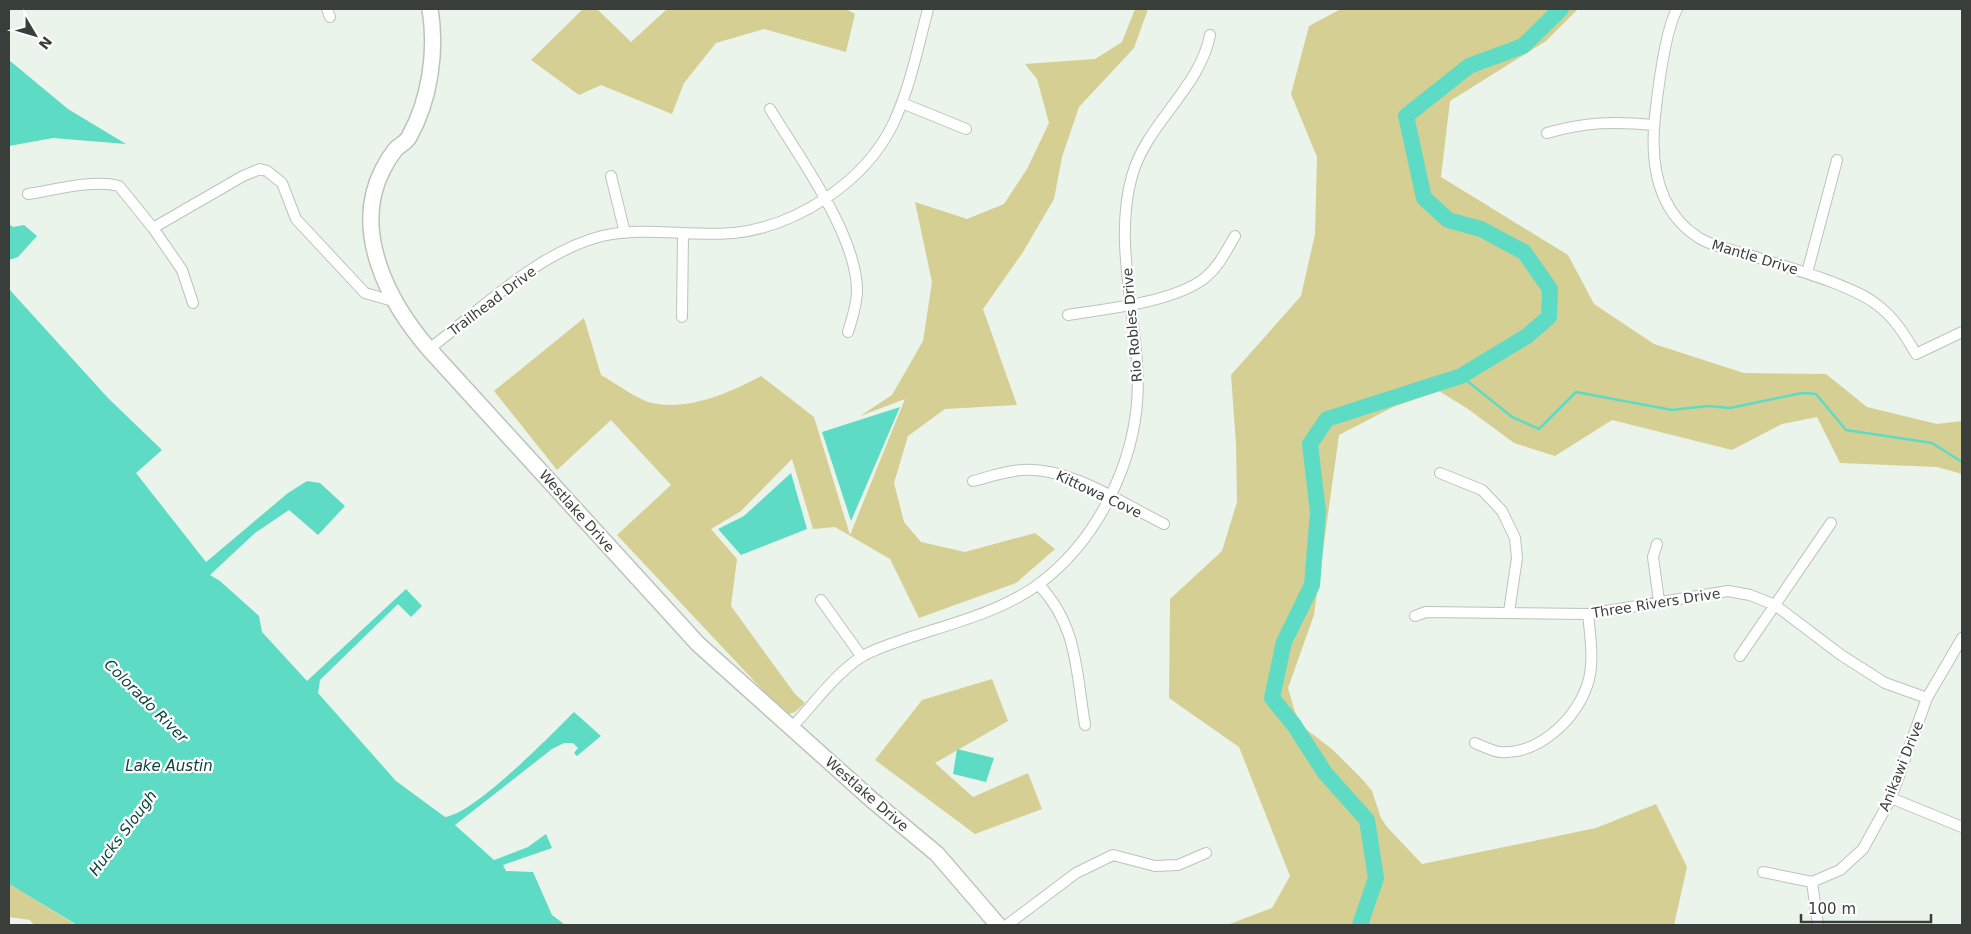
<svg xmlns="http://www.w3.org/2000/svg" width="1971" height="934" viewBox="0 0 1971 934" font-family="'DejaVu Sans',sans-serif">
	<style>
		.green { fill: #d6cf93 }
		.water { fill: #5edbc4 }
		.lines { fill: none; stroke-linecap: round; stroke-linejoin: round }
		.stream { stroke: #5edbc4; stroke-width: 2.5 }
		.river { stroke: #5edbc4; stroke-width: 16 }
		.street-casing { stroke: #bcc4ba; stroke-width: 12 }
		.secondary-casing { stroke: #bcc4ba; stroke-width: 18 }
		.street { stroke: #fff; stroke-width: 10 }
		.secondary { stroke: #fff; stroke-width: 15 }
		.labels { text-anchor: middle; stroke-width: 4.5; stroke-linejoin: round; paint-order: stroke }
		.street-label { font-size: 14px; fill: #3a3e3a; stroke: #fff }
		.water-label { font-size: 15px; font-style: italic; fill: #0b443b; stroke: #fff }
	</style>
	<rect width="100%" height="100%" fill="#ebf4ea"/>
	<!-- green -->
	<path class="green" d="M583,9h14l34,33 36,-33h179l9,5 -9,38 -82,-23 -48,14 -32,40 -12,31 -71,-29 -22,10 -48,-35z
		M1135,9h13l-14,39 -55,59 -17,50 -8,42 -31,53 -40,57 34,96 -72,4 -37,27 -14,47 10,39 17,20 44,10 70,-19 20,16 -39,34 -97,35 -29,-59 -55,-32 -22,2 -21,-70 -51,52 -30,18 26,30 -6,47 64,88 10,9 -10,9 -9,3 -169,-180 54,-50 -60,-65 -54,50 -63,-79 90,-73 17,57c13,7 37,25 51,28 37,8 77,-10 109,-27l53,41 36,118 55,-136 -45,17 32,-21 31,-54 9,-59 -17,-80 52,17 37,-15 23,-35 22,-46 -12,-44 -12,-15 70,-5 27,-17z
		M1341,9h237l-32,32 -96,60 -9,76 127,78 26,49 60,40 90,29 82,1 41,33 70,17 25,-3v53l-25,-7 -97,-4 -23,-46 -35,7 -50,26 -120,-30 -57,36 -41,-13 -46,-34 -29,-18 -46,16 -54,28 -25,180 -26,73 7,24 8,15 29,22 31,31 9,11 9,27 6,9 35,37 174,-36 60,-24 31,63 -13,58h-447l45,-17 18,-32 -51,-129 -70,-49 1,-99 52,-48 15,-49 -1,-58 -5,-69 70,-79 14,-62 2,-77 -26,-63 18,-68z
		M992,679l16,42 -73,42 38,34 55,-24 14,36 -67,25 -100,-74 47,-60z
		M9,884l67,41h-42l-4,-5 -21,-3z"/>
	<!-- water -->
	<path class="water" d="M9,60l59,49 58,35 -73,-6 -44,8z
		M9,224l4,3 11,-2 13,11 -19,21 -9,3z
		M9,289l99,109 54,52 -26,23 70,89 82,-69 19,-12 13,2 25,23 -27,29 -29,-25 -34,23 -45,42 10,6 39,35 3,16 45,49 99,-92 16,17 -11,11 -13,-13 -78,76 -2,13 78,88 49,36c29,-3 106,-82 129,-105l27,24 -24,20 -3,-3 4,-5 -5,-5h-9l-12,6 -97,76 39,35 34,-13 18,-13 6,14 -49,17 3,6 27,1 19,43 13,10h-488l-68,-41z
		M900,407l-49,114 -29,-89z
		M791,473l16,56 -66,26 -23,-26 26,-13z
		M957,749l37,9 -8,24 -33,-8z"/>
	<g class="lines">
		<!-- stream -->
		<path class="stream" d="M1461,376l51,41 27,12 37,-37 96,18 36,-4 22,2 72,-15 14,1 30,36 86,13 30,19"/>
		<!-- river -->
		<path class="river" d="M1360,925l16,-47 -9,-58 -42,-47 -31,-48 -22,-27 12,-56 28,-57 6,-73 -8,-68 17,-25 134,-43 66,-40 22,-19 1,-28 -26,-37 -43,-23 -33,-9 -24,-22 -18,-82 63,-50 54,-20 38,-37"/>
		<defs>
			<path id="street" d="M327,9l3,8
				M1677,9c-12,22 -19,80 -22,107 -5,46 2,95 44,122 15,9 33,12 50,17 28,9 56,17 83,27 15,6 31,12 44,22 18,13 29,31 40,50l46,-22
				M902,103l64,26
				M770,109c29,48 87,126 87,182 0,13 -5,28 -9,41
				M1547,133c38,-11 67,-12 107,-8
				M611,176l14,57
				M28,194c26,-4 66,-15 91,-8l34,42 29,42 11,33
				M153,228l90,-52 17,-7 7,2 15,12 14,36 69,74 28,8
				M1807,273l30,-113
				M1068,315c38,-6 108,-13 138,-38 13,-11 20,-26 29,-41
				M682,317l1,-82
				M429,349c52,-39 109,-97 173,-113 41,-10 89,1 132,-3 63,-7 131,-51 159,-109 17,-36 25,-77 35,-115
				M1440,473l42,17 20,21 13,27 2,20 -8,54
				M973,481c16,-4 32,-10 49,-11 47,-4 101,34 142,54
				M1657,544l-4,13 6,44
				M1038,584c40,41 38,88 47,141
				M821,600l41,57
				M1415,616l11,-4 162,2 140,-23 22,4 25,10 66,50 44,28 42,15
				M1740,656l91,-133
				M792,727c22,-23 42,-52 69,-70 15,-9 33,-14 50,-20 43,-14 91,-26 128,-53 66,-50 105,-139 98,-221 -4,-62 -22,-127 -5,-187 14,-52 68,-88 78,-141
				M1475,743c7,3 17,8 25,9 40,3 80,-36 89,-73 5,-21 1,-44 -1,-65
				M1891,798l71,29
				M1763,872l49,10 28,-12 23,-21 28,-51 36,-100 35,-60
				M1812,882l6,43
				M1007,925l69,-52 37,-18 42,11 23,-1 28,-12"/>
			<path id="secondary" d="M430,9c7,41 0,91 -21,128 -3,6 -10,8 -14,13 -4,5 -9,13 -12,19 -32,61 5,133 46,180l269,295 174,156 65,54 61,71"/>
		</defs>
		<!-- street casing -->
		<use href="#street" class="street-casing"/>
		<!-- secondary casing -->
		<use href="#secondary" class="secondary-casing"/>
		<!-- street -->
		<use href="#street" class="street"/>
		<!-- secondary -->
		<use href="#secondary" class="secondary"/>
	</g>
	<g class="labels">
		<!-- street labels -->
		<g class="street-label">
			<text transform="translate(1755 257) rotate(17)" y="5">Mantle Drive</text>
			<text transform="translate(492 301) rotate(-37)" y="5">Trailhead Drive</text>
			<text transform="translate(1132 325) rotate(-95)" y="5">Rio Robles Drive</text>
			<text transform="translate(1099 494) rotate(25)" y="5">Kittowa Cove</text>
			<text transform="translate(577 511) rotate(48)" y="5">Westlake Drive</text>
			<text transform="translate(1656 603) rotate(-9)" y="5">Three Rivers Drive</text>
			<text transform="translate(1901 766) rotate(-68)" y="5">Anikawi Drive</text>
			<text transform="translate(867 794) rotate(41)" y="5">Westlake Drive</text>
		</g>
		<!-- water labels -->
		<g class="water-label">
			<text transform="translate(146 701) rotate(45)" y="5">Colorado River</text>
			<text x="169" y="771">Lake Austin</text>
			<text transform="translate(123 833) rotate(-53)" y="5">Hucks Slough</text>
		</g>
	</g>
	<!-- border -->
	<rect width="1971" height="934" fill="none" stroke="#3a3e3a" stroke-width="20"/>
	<!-- north arrow -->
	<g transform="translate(35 35) rotate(128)" stroke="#ffffff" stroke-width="4" paint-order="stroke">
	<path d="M0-4L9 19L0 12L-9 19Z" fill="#3a3e3a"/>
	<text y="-8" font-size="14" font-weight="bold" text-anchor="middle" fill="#3a3e3a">N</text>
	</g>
	<!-- scale -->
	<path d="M1801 914v8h130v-8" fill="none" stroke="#3a3e3a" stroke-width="2.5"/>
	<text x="1808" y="914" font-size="15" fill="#3a3e3a" stroke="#ffffff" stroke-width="4" paint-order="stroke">100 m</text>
</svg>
